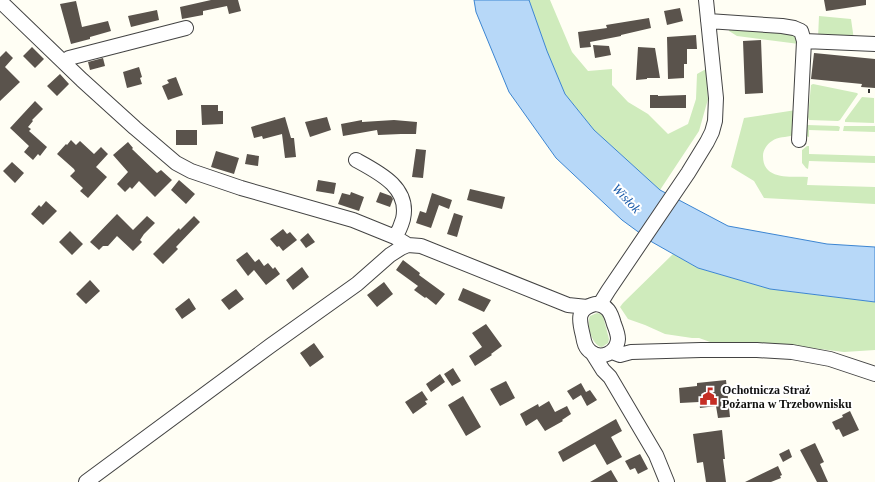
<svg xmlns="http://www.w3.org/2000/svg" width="875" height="482" viewBox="0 0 875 482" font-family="'Times New Roman',serif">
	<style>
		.green { fill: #cfebbc }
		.water { fill: #b7d8f8; stroke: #3c85d1 }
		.building { fill: #5a534c }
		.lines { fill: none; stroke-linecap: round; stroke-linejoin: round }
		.minor-casing { stroke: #434343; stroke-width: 16 }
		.path { stroke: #323232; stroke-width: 2; stroke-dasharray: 4 2; stroke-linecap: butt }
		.minor { stroke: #fff; stroke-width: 14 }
		.labels { text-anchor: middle; stroke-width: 4; stroke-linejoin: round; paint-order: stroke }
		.poi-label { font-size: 12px; font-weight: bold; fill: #101010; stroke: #fff; text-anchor: start }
		.water-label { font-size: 13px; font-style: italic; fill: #1557a7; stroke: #fff }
	</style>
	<rect width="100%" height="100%" fill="#fffef4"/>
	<!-- green -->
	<path class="green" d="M529,0h21l22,52 16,19 24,-2v16l16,17 20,12 20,20 20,-10 8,-25 1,-25 9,-5 2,30 -9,32 -39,59 -66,-60 -29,-36 -18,-43z
		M819,16l32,3 3,21 -36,-2z
		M729,26l65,7 5,11 -62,-8 -8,-5z
		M813,84l44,9 1,1 -18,26 -2,1 -29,-1 -1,-3 3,-32z
		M862,97l12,1v25l-29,-1v-2z
		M796,110l-3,25c-7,3 -15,1 -21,6 -5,3 -9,9 -9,15 0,25 28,20 45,21l-1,8 68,2v17l-111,-6 -10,-17 -23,-14 13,-49z
		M804,121l3,4 31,1 2,1 -1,4 -30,-1v7l-3,-1z
		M844,126h31v6l-32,-1z
		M807,146h2v8l66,2v7l-66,-2 -1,8 -2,-1 -4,-5v-13z
		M673,254l25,14 72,21 105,13v48l-31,2 -65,-8 -48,1 -18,-2 -14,-5h-7l-27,-4 -20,-9 -17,-6 -8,-12 3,-4z
		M597,313l4,1 2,2 6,23 -1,4 -6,4c-10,-1 -16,-23 -12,-31z"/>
	<!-- water -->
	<path class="water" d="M474,0h55l18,51 18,43 29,36 66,60 68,36 99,18 48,3v55l-105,-13 -72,-21 -46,-26 -30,-22 -66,-62 -47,-66 -33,-80z"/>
	<!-- building -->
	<path class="building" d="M211,0h27l3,11 -12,3 -2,-8 -24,5v4l-21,4 -2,-12z
		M824,0h42v5l-40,6z
		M76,1l6,26 26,-6 3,10 -21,6v2l-19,5 -11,-40z
		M680,8l3,13 -16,4 -3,-14z
		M157,10l2,10 -28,7 -3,-11z
		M649,18l2,10 -30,7v1l-31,6 1,5 -11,1 -2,-16 29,-4 -1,-3z
		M696,35l1,14h-10v15h-3v14l-16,1 -1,-42z
		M761,40l2,53 -18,1 -2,-53z
		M593,45l16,1 2,9 -16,3z
		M32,47l12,12 -9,9 -12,-12z
		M638,47l17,1 5,30h-13v1l-11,1z
		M6,51l7,7 -8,9 15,15 -20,19v-44z
		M814,53l61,6v29l-14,-1 1,-3 -51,-5z
		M103,58l2,8 -15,4 -2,-8z
		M139,67l3,10 -2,1 2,6 -15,4 -4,-16z
		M60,74l9,10 -12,12 -10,-10z
		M176,77l7,18 -15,5 -6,-14 7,-3 -2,-3z
		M650,95h8v1l28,-1v13h-36z
		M35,101l8,8 -11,11 1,1 -5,6 3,2 -2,2 18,16 -7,9 -2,-2 -5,6 -9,-8 5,-6 -19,-18z
		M201,105h17v6h5v13l-21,1z
		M285,117l6,21h3l2,19 -11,1 -3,-24 -19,5 -1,-3 -8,2 -3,-11z
		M327,117l4,13 -21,7 -5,-15z
		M362,120v2l32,-2 23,2 -1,12h-15l-23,1 -1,-5 -34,6 -2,-12z
		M176,130h21v15h-21z
		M71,140l5,5 4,-4 14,13 7,-7 7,7 -12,13 11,10 -19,21 -8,-7 3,-3 -13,-12 5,-5 -1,-2 -17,-15 9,-10 1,1z
		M128,142l5,6 -1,1 25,24 4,-3 11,10 -17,17 -16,-16 -7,8 -2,-2 -5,5 -8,-8 11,-12 -15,-17z
		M416,149l10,1 -3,28 -11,-1z
		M216,151l23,7 -5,16 -23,-7z
		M247,154l12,2 -1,10 -13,-2z
		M12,162l12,11 -9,10 -12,-12z
		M179,180l16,14 -9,10 -15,-14z
		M318,180l18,3 -2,11 -18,-3z
		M470,189l35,8 -3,12 -35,-9z
		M351,192l13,5 -5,14 -21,-7 4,-11 8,2z
		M380,192l11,4 2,3 -3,8 -14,-5z
		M432,193l20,7 -3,9 -10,-4 -8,23 -15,-5 4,-12 6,2z
		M46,201l11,10 -14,14 -12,-11 8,-9 2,2z
		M454,213l9,3 -6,21 -10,-3z
		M117,214l16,16 14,-14 8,7 -11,11 -4,6 2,2 -9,9 -16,-15 -9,10h-5l-4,4 -9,-8z
		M194,216l6,6 -24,25 2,2 -15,15 -10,-10 26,-26 1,2z
		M283,229l4,5 3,-2 7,8 -14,11 -4,-5 -2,1 -7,-8z
		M70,231l13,13 -11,11 -13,-13z
		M308,233l7,9 -9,6 -6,-8z
		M247,252l8,10 4,-3 5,7 4,-3 5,6 2,-2 5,7 -14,11 -12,-15 -6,6 -12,-16z
		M403,260l17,13 -1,2 26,19 -9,11 -10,-8 -1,1 -11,-8 4,-4 -22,-16z
		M302,267l7,10 -16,13 -7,-10z
		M90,280l10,11 -14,13 -10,-10z
		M384,282l9,12 -16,13 -10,-12z
		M463,288l28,12 -7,12 -26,-12z
		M236,289l8,10 -15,11 -8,-10z
		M189,298l7,11 -14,10 -7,-10z
		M486,324l16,22 -11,8 1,1 -17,11 -6,-10 13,-9 -10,-14z
		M314,343l10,14 -14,10 -10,-14z
		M453,368l8,13 -9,5 -8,-12z
		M440,374l5,8 -14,10 -5,-8z
		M726,380l4,37 -12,1 -2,-12 -16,2 -1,-6 -19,1 -1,-15 18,-2v-3z
		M506,381l9,17 -15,8 -10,-17z
		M581,383l5,9 4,-2 7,10 -10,6 -6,-11 -8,5 -6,-9z
		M422,391l6,9 -3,1 2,3 -14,10 -8,-12z
		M463,396l18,31 -15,9 -18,-31z
		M549,401l6,11 12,-6 4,8 -9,6 1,1 -18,10 -8,-12 -11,7 -6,-12 18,-10 1,3z
		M850,411l9,19 -16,7 -4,-8 -3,1 -4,-8 11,-5 -1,-2z
		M616,419l6,12 -11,6 11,20 -15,8 -12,-21 -32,18 -5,-10z
		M722,430l3,29h-2l3,23h-20l-3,-20 -6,1 -4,-29z
		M815,443l9,19 -4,2 8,18h-11l-17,-32z
		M789,449l3,8 -9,5 -4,-8z
		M640,454l8,15 -10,5 -3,-6 -5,2 -5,-9z
		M778,466l4,9 -2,1 1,2 -10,4h-26z
		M611,470l7,12h-28z"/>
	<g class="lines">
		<defs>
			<path id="minor" d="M0,1l82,79 53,48 41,35 15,8 50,17 112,32 42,17 13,8
				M708,21l74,5 12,2 7,3 3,10 -5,99
				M804,41l71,3
				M64,62l5,-4 117,-30
				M356,160c24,13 54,28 47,59 -2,7 -4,12 -8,18
				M595,304c13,1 16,9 19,20 2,5 4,10 4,15 -1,14 -17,21 -27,13 -6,-4 -7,-10 -8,-16 -4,-16 -7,-27 12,-32z
				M600,304l8,-13 80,-118 19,-31 5,-10 3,-11 1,-23 -10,-98
				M612,352l8,3 11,-3 70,-2h56l35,2 38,7 45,15
				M593,354l10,16 7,7 46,78 11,27
				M86,482l184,-136 87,-62 33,-29 11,-7 7,-3 13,1 147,59 19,2"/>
		</defs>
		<!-- minor casing -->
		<use href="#minor" class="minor-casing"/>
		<!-- path -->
		<path class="path" d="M869,93v-5"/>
		<!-- minor -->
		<use href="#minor" class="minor"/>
	</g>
	<!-- icons -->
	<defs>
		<symbol id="civic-bare" viewBox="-9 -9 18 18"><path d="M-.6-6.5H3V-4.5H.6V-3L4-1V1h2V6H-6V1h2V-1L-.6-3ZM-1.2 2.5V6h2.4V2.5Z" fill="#c52e24" stroke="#fff" stroke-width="2.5" paint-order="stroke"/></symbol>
	</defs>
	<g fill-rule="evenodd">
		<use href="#civic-bare" x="696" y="384" width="25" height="25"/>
	</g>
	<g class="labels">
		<!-- poi labels -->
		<g class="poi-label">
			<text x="722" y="394">Ochotnicza Straż<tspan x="722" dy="14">Pożarna w Trzebownisku</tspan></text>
		</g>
		<!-- water labels -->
		<g class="water-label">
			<text transform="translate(627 198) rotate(47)" y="5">Wisłok</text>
		</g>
	</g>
</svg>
